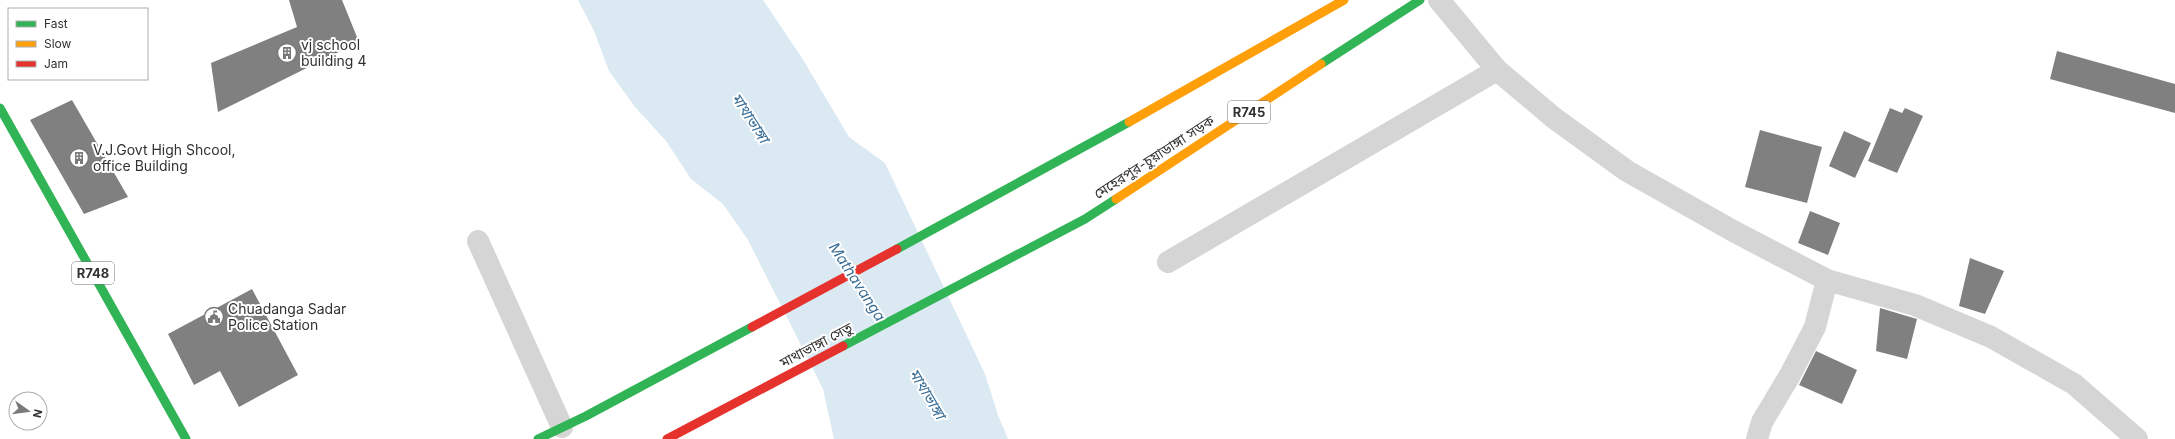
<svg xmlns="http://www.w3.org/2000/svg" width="2175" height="439" viewBox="0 0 2175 439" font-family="Inter,'Noto Sans Bengali',sans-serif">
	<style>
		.water { fill: #dbe9f3 }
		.building { fill: #808080 }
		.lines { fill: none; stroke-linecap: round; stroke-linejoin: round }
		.street { stroke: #d5d5d5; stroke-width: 22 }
		.fast { stroke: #30b455; stroke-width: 9 }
		.slow { stroke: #ff9f0a; stroke-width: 9 }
		.jam { stroke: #e5322d; stroke-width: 9 }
		.labels { text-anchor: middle; stroke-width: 4; stroke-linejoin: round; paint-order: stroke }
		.shield { fill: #fff; stroke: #6f6f6f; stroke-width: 1 }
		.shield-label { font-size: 13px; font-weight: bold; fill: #313131 }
		.poi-label { font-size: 14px; fill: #313131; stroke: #fff; text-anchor: start }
		.street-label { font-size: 14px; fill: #313131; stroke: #fff }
		.water-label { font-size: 15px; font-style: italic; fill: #3b6f98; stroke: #fff }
	</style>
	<rect width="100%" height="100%" fill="#fff"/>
	<!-- water -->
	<path class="water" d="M578,0h185l39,58 47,79 36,26 100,211 13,41 10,24h-174l-11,-50 -75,-149 -25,-36 -32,-25 -25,-38 -31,-34 -26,-36 -15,-40z"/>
	<!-- building -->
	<path class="building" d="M289,0h53l17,42 -141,70 -7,-49 86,-36z
		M2057,51l118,33v29l-125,-34z
		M72,100l56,97 -44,17 -54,-94z
		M1890,108l12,5 3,-5 18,8 -26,57 -29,-12z
		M1760,130l62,17 -15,56 -62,-16z
		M1844,131l27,12 -16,35 -26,-12z
		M1810,211l30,12 -12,32 -30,-12z
		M1970,258l34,13 -19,43 -26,-8z
		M252,289l46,86 -59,32 -19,-36 -26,14 -26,-51z
		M1880,308l37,11 -10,40 -31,-8z
		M1816,351l41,19 -15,34 -43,-19z"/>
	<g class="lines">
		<!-- street -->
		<path class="street" d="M1439,0l58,70 57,48 73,53 108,61 92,48 88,25 76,32 83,47 63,55
			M478,241l84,186
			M1168,262l329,-192
			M1757,439l5,-17 28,-47 25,-48 12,-47"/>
		<!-- fast -->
		<path class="fast" d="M1321,64l99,-64
			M0,108l186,331
			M897,249l232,-127
			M843,346l242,-127 31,-20
			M538,439l48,-23 166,-89"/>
		<!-- slow -->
		<path class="slow" d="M1129,122l215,-122
			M1116,199l205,-135"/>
		<!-- jam -->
		<path class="jam" d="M752,327l145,-78
			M667,439l176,-93"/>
	</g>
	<!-- icons -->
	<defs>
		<symbol id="building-ring" viewBox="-11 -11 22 22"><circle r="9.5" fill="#fff" stroke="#797979" stroke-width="1.5"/><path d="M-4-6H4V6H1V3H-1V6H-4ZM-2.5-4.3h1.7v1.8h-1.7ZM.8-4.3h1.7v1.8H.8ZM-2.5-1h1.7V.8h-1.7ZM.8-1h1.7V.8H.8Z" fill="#797979"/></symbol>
		<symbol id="civic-ring" viewBox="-11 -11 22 22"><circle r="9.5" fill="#fff" stroke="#797979" stroke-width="1.5"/><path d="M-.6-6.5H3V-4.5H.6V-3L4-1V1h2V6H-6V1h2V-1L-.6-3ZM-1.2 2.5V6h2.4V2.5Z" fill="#797979"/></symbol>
	</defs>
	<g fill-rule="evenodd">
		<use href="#building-ring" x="276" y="42" width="22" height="22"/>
		<use href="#building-ring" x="68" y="147" width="22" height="22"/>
		<use href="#civic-ring" x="203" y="306" width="22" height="22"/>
	</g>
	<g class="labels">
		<!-- shield labels -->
		<g class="shield">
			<rect x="1228" y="101" width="42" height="22" rx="3"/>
			<rect x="72" y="262" width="42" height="22" rx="3"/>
		</g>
		<g class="shield-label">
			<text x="1249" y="117">R745</text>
			<text x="93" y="278">R748</text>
		</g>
		<!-- poi labels -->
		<g class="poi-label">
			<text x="301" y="50">vj school<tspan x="301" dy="16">building 4</tspan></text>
			<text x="93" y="155">V.J.Govt High Shcool,<tspan x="93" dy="16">office Building</tspan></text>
			<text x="228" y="314">Chuadanga Sadar<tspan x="228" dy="16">Police Station</tspan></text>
		</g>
		<!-- street labels -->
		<g class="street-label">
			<text transform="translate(1154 157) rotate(-33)" y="5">মেহেরপুর-চুয়াডাঙ্গা সড়ক</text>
			<text transform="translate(816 345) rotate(-28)" y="5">মাথাভাঙ্গা সেতু</text>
		</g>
		<!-- water labels -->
		<g class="water-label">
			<text transform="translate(750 118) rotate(57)" y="5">মাথাভাঙ্গা</text>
			<text transform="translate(857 282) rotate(57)" y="5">Mathavanga</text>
			<text transform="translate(927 394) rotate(59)" y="5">মাথাভাঙ্গা</text>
		</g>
	</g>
	<!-- legend -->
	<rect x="8" y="8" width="140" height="72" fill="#ffffff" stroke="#adadad"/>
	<rect x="16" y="21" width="20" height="6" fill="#30b455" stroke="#adadad"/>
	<text x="44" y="28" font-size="12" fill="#313131">Fast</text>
	<rect x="16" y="41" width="20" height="6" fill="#ff9f0a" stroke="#adadad"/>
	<text x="44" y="48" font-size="12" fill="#313131">Slow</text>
	<rect x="16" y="61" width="20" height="6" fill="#e5322d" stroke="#adadad"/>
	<text x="44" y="68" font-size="12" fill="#313131">Jam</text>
	<!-- north arrow -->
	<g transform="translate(28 411) rotate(104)"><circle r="19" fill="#ffffff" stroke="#adadad"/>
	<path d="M0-3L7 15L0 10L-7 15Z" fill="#797979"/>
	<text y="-6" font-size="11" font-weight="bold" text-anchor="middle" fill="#313131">N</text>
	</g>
</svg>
